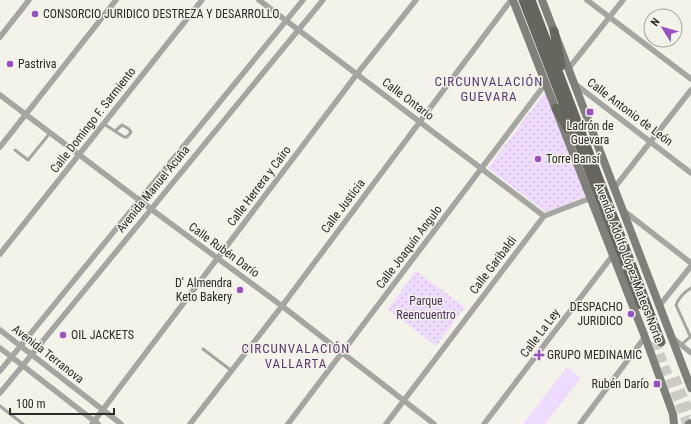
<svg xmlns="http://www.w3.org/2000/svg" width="691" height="424" viewBox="0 0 691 424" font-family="'Roboto Condensed',sans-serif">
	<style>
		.grass { fill: url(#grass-dots) }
		.park { fill: #eedbfd }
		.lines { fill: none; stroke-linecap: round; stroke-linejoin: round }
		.primary-tunnel { stroke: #cbcbc3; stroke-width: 9; stroke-dasharray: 9 4.5; stroke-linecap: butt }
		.lane { stroke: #a5a5a1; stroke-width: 3 }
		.street { stroke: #a5a5a1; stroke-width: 5.5 }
		.secondary { stroke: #80807a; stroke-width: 8 }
		.primary { stroke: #66665f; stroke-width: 9 }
		.poi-dot { fill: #9850c3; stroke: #f3f3ea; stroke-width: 1.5 }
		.labels { text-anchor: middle; stroke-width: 3; stroke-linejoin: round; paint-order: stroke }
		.poi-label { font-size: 12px; fill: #2c2c28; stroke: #f3f3ea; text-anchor: start }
		.street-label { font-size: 12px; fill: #2c2c28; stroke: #f3f3ea }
		.park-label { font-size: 12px; fill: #4c2c61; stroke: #f3f3ea }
		.neighbourhood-label { font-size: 13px; letter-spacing: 1px; fill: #5c3973; stroke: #f3f3ea }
	</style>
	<defs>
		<pattern id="grass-dots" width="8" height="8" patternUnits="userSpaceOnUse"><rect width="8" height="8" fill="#eedbfd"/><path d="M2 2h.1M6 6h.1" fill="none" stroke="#ccbcd9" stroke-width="1.8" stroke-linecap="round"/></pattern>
	</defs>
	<rect width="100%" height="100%" fill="#f3f3ea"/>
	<!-- grass -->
	<path class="grass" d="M545,92l41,104 -40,16 -58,-44z
		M416,271l49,36 -29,39 -48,-37z"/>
	<!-- park -->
	<path class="park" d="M567,367l14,11 -36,46h-22z"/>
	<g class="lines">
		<!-- primary-tunnel -->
		<path class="primary-tunnel" d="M655,341l32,83
			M675,377l16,39"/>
		<!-- lane -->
		<path class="lane" d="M104,124l20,13h3l4,-5 -2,-3 -7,-4 -7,6
			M15,150l13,10 22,-27
			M690,336l-14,-31c2,-6 9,-14 15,-17
			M681,345l10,-9
			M203,349l29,22
			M0,406l23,18"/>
		<!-- street -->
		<path class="street" d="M259,0l285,216
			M587,0l104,79
			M0,37l29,-37
			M569,68l54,-68
			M575,84l116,89
			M0,95l151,114 131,97 152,118
			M0,147l116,-147
			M615,187l76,-97
			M624,211l67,52
			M0,254l202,-254
			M660,305l31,-39
			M0,330l121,94
			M673,338l18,15
			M0,348l98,76
			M0,371l303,-371
			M0,393l323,-393
			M92,424l265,-350 59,-74
			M190,424l92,-118 229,-306
			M288,424l258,-341
			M386,424l158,-208 47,-18
			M484,424l129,-169
			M580,424l65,-87"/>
		<!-- secondary -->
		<path class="secondary" d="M513,0l132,337 28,77 1,10
			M542,0l149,388
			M689,424l2,-1"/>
		<!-- primary -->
		<path class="primary" d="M523,0l118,305
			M531,0l130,342
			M554,31l7,35
			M556,108l12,21"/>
	</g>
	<!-- markers -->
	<g class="poi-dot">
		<circle cx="35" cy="14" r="4"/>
		<circle cx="10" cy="64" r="4"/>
		<rect x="586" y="108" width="8" height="8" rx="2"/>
		<circle cx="538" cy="159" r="4"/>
		<circle cx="240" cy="290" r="4"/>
		<circle cx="631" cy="314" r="4"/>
		<circle cx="63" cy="335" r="4"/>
		<path d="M537 349h4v4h4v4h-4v4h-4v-4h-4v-4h4z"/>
		<rect x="653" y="380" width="8" height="8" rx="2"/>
	</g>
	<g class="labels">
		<!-- poi labels -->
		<g class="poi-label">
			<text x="43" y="18">CONSORCIO JURIDICO DESTREZA Y DESARROLLO</text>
			<text x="18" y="68">Pastriva</text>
			<text x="590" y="130" text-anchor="middle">Ladrón de<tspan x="590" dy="14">Guevara</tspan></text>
			<text x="546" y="163">Torre Bansí</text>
			<text x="232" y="287" text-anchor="end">D' Almendra<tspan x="232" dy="14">Keto Bakery</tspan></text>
			<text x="623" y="311" text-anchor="end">DESPACHO<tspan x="623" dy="14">JURIDICO</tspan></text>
			<text x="71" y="339">OIL JACKETS</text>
			<text x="547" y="359">GRUPO MEDINAMIC</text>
			<text x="649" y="388" text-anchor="end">Rubén Darío</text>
		</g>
		<!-- street labels -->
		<g class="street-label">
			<text transform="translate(408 99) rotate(37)" y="4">Calle Ontario</text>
			<text transform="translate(630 112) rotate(37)" y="4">Calle Antonio de León</text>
			<text transform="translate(93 120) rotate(-52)" y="4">Calle Domingo F. Sarmiento</text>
			<text transform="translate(259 186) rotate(-53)" y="4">Calle Herrera y Cairo</text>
			<text transform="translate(153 189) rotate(-51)" y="4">Avenida Manuel Acuña</text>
			<text transform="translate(343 206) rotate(-53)" y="4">Calle Justicia</text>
			<text transform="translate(409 247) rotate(-53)" y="4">Calle Joaquín Angulo</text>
			<text transform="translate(224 250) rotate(36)" y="4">Calle Rubén Darío</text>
			<text transform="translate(629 263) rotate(69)" y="4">Avenida Adolfo López Mateos Norte</text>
			<text transform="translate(493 265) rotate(-53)" y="4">Calle Garibaldi</text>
			<text transform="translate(540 333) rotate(-53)" y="4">Calle La Ley</text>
			<text transform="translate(48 354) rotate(38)" y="4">Avenida Terranova</text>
		</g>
		<!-- park labels -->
		<g class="park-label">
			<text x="426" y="305">Parque<tspan x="426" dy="14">Reencuentro</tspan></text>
		</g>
		<!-- neighbourhood labels -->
		<g class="neighbourhood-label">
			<text x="489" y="86">CIRCUNVALACIÓN<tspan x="489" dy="15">GUEVARA</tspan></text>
			<text x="296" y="353">CIRCUNVALACIÓN<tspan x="296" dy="15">VALLARTA</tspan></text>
		</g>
	</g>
	<!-- north arrow -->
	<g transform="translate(663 28) rotate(307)"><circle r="19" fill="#f3f3ea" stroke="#a3a39c"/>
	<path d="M0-3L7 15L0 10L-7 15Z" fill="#9850c3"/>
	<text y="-6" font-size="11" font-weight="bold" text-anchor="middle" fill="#2c2c28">N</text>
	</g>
	<!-- scale -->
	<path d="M10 408v6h104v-6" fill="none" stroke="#2c2c28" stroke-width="2"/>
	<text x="16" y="408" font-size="12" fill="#2c2c28" stroke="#f3f3ea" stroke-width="3" paint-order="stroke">100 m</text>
</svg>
